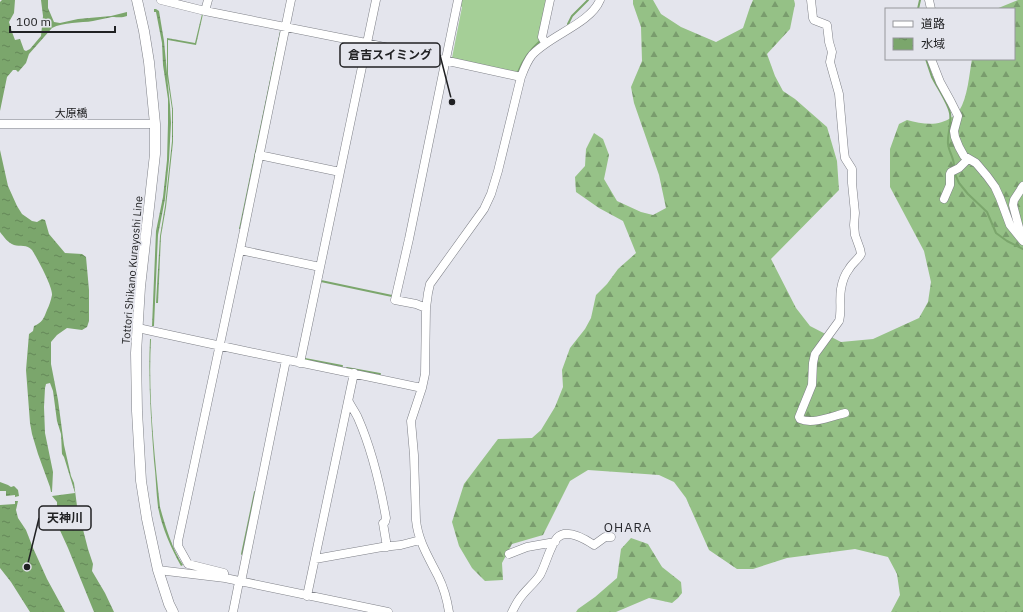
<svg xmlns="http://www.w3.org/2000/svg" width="1023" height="612" viewBox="0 0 1023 612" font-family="'IBM Plex Sans','Noto Sans JP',sans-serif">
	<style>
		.forest { fill: url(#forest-firs) }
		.garden { fill: #a5cf97 }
		.water { fill: url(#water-ripples) }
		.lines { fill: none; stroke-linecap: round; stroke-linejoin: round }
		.stream { stroke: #7ba66c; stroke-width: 2 }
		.minor-casing { stroke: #7f8188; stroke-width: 9 }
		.major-casing { stroke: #7f8188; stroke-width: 11 }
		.minor { stroke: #fff; stroke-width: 8 }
		.major { stroke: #fff; stroke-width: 10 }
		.labels { text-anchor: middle; stroke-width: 3.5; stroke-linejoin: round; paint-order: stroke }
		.street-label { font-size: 11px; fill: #202123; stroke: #e4e5ed }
		.quarter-label { font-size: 13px; letter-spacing: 1px; fill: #28292e; stroke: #e4e5ed }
		.leader { fill: none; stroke: #202123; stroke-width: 1.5 }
		.callout-dot { fill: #202123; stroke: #e4e5ed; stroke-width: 1.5 }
		.callout { fill: #e4e5ed; stroke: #202123; stroke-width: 1.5 }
		.callout-label { font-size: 12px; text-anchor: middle; font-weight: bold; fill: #202123 }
	</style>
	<defs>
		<pattern id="forest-firs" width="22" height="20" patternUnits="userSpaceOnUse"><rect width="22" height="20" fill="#95c186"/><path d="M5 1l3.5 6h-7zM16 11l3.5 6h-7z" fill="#799c6d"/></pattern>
		<pattern id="water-ripples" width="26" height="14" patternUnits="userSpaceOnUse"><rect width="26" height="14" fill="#7ba66c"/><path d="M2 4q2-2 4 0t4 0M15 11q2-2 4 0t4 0" fill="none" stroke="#648758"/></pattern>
	</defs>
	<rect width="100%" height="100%" fill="#e4e5ed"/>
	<!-- forest -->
	<path class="forest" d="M633,0h20l8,14 20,13 35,15 27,-14 7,-21 3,-7h41l1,4 -5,25 -23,25 8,22 8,15 12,8 32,28 10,34 2,29 -68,69 25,49 14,18 31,16 32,-3 46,-21 9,-16 3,-20 -7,-31 -34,-64v-38l9,-25 8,-4c16,4 31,7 45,-3 3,-2 6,-4 7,-6 9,-14 10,-36 13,-52h42v-50h-18l22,-9h5v612h-132l9,-17 -3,-21 -9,-17 -33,-8 -68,9 -34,11h-16l-28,-19 -23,-52 -12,-16 -15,-7 -71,-5 -18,11 -27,54 -31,9 -10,19 1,17 -18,1 -13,-13 -13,-22 -7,-24 12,-38 34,-45 34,-1 9,-8 14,-23 8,-20 -1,-17 8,-22 15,-19 6,-11 5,-23 11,-11 11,-15 18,-16 -13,-32 -24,-13 -23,-16 -1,-15 10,-11 1,-17 8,-16 9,6 6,16 -5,24 13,22 24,11 12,3 13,-7 -7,-33 -25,-72 -3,-16 11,-26 -1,-34 -8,-23z
		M631,538l17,6 14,23 19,15 1,11 -4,5 -6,5 -23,-5 -33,14h-40l2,-3 17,-12 22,-19 4,-29z"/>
	<!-- garden -->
	<path class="garden" d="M460,0h87l-6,43 -23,31 -66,-16 10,-51 -3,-2z"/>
	<!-- water -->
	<path class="water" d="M2,0h13l-1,13 -5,9 3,10 3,8 5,-1 4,11 2,1 4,-2 11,-13 2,-20 -2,-16h7v8l6,14 6,1 18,-4 33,-3 16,-4v4c-5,2 -9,1 -15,1 -6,1 -13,3 -19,4 -12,2 -30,1 -41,7l-23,26 -3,9 -7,8 -1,1 -2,-2h-3l-6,7 -7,34v-109z
		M154,9h2l3,2 5,30 3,32v-35l28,5 7,-29h1l-7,31 -28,-5v34l5,36v32l-7,65 -5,29 -3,67h-2l4,-67 5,-30 7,-65v-32l-5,-33 3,29 1,18 -2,37 -4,39 -7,36 -4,91h-2l4,-95 7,-34 4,-37 1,-37v-24l-5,-34 -1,-22 -6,-31h-2z
		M280,31h1l-41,198h-1z
		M0,150l8,36 9,20 5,8 10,7 5,1 5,-3 3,1 4,14 16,19 17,1 4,3 3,33v31l-2,6 -5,3 -15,-2 -10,7 -6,7v22l7,36 6,45 7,31 3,7 3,23 11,43 5,15 -1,7 13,22 9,19h-20l-26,-64 -10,-22 1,-8 -2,-8v-8l-5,-6 23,-3 -11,-36 -2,-3 -1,-20 -4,-13 -4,-30 -3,-8 -4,1 -1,4 -1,19 1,26 8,39 -1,20h-1l-1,-5 -12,-33 -6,-20 -2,-11 -4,-53 3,-36 4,-3 1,-5c8,-3 10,-8 13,-16 2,-4 4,-10 5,-15 1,-8 -15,-37 -20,-45 -5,-6 -12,-3 -18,-5 -6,-2 -10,-8 -14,-13z
		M150,339h1c-3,56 3,112 9,168 5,18 12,42 23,58l-2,1c-10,-18 -19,-38 -23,-59 -2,-15 -2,-31 -4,-46 -3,-41 -6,-81 -4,-122z
		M0,482l8,3 3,2 3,-1 4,4 1,6 -4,1v-2l-9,1v-5h-6z
		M15,501h3l-2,9 2,8 8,12 7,18 14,31 18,33h-35l-19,-30 -11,-14v-63l15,-1z"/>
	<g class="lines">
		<!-- stream -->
		<path class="stream" d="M918,9l2,-9
			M568,24l4,-8 16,-16
			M926,59c2,6 4,12 6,18 5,10 16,26 18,36 2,11 -3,21 -2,31 1,9 7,15 6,24
			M518,72c5,-13 12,-22 22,-31
			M955,174l4,9 9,11 19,18 9,21 11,8 16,8
			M321,281l71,15
			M305,359l37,7
			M347,368l33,6
			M242,554l13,-62
			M1022,612l1,-1"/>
		<defs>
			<path id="minor" d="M161,0l44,11 161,32 155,34
				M811,0l2,18 1,2 13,5 2,17 3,10 -2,10 9,32 5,57 1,7 7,11v14l3,30 -1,12 1,10 5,14 1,5c-3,6 -9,9 -12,15 -4,5 -7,14 -8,20 -2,11 1,22 -2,32l-24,33 -2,9 -1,22 -13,32 1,2c12,6 33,-3 45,-6
				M929,0l2,9
				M205,11l3,-11
				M545,43l-3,-6 8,-37
				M931,59l9,23 11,20 7,14 -4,15 1,6 4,10 5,9 12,7 11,13 8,11 5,11 10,27 13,16
				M0,124h155
				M259,155l81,17
				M944,199l6,-14v-11l1,-2 8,-4 9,-9
				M1022,239l-1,-4 -8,-30 1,-5 9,-14
				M240,250l80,17
				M426,308l-10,-4 -21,-4 14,-61 49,-239
				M138,328c94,21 190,40 284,60
				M300,363l76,-363
				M349,402c3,6 7,11 9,16 14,32 22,66 28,100l-1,4 -2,1 4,24
				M509,554l18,-7 28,-5
				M315,559l67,-12 19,-2 19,-5
				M158,570l67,8 163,34
				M225,578l-1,-5 -36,-9 -10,-18v-5l62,-291 51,-250
				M241,582l45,-222
				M307,596l47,-223
				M233,612l6,-30
				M449,612c-2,-13 -5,-24 -11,-36 -9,-18 -20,-35 -22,-56l-2,-65 -3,-34 11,-33 3,-14 1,-66 2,-15 2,-9 54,-75 7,-15 7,-23 23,-94c3,-8 6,-16 11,-22 18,-20 58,-31 68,-55
				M512,612c2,-4 4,-8 6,-11 6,-10 16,-17 22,-26 6,-11 10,-29 17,-37 9,-10 28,1 37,7l11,-8h6"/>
			<path id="major" d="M137,0l7,31 5,31 6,62v30l-15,133 -4,66 1,58 4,70 6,38 11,51 11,34 4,8"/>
		</defs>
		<!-- minor casing -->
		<use href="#minor" class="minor-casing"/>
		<!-- major casing -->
		<use href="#major" class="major-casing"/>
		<!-- minor -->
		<use href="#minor" class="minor"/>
		<!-- major -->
		<use href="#major" class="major"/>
	</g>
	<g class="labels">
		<!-- street labels -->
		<g class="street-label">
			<text x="71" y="117">大原橋</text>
			<text transform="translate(132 270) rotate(-85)" y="4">Tottori Shikano Kurayoshi Line</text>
		</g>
		<!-- quarter labels -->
		<g class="quarter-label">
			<text x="628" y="532">OHARA</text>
		</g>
	</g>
	<!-- callouts -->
	<path class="leader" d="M452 102L440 55M27 567L39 518"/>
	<g class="callout-dot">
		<circle cx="452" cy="102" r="4"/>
		<circle cx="27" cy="567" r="4"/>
	</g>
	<g class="callout">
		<rect x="340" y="43" width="100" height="24" rx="4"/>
		<rect x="39" y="506" width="52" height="24" rx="4"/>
	</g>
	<g class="callout-label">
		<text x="390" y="59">倉吉スイミング</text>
		<text x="65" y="522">天神川</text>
	</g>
	<!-- legend -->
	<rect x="885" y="8" width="130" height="52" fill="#e4e5ed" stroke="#96979c"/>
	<rect x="893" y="21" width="20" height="6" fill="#ffffff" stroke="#96979c"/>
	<text x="921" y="28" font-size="12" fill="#202123">道路</text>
	<rect x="893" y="38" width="20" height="12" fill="url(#water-ripples)" stroke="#96979c"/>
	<text x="921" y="48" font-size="12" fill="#202123">水域</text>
	<!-- scale -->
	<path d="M10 26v6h105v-6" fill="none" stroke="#202123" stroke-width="2"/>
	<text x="16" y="26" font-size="12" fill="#202123" stroke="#e4e5ed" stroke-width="3" paint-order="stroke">100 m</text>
</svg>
